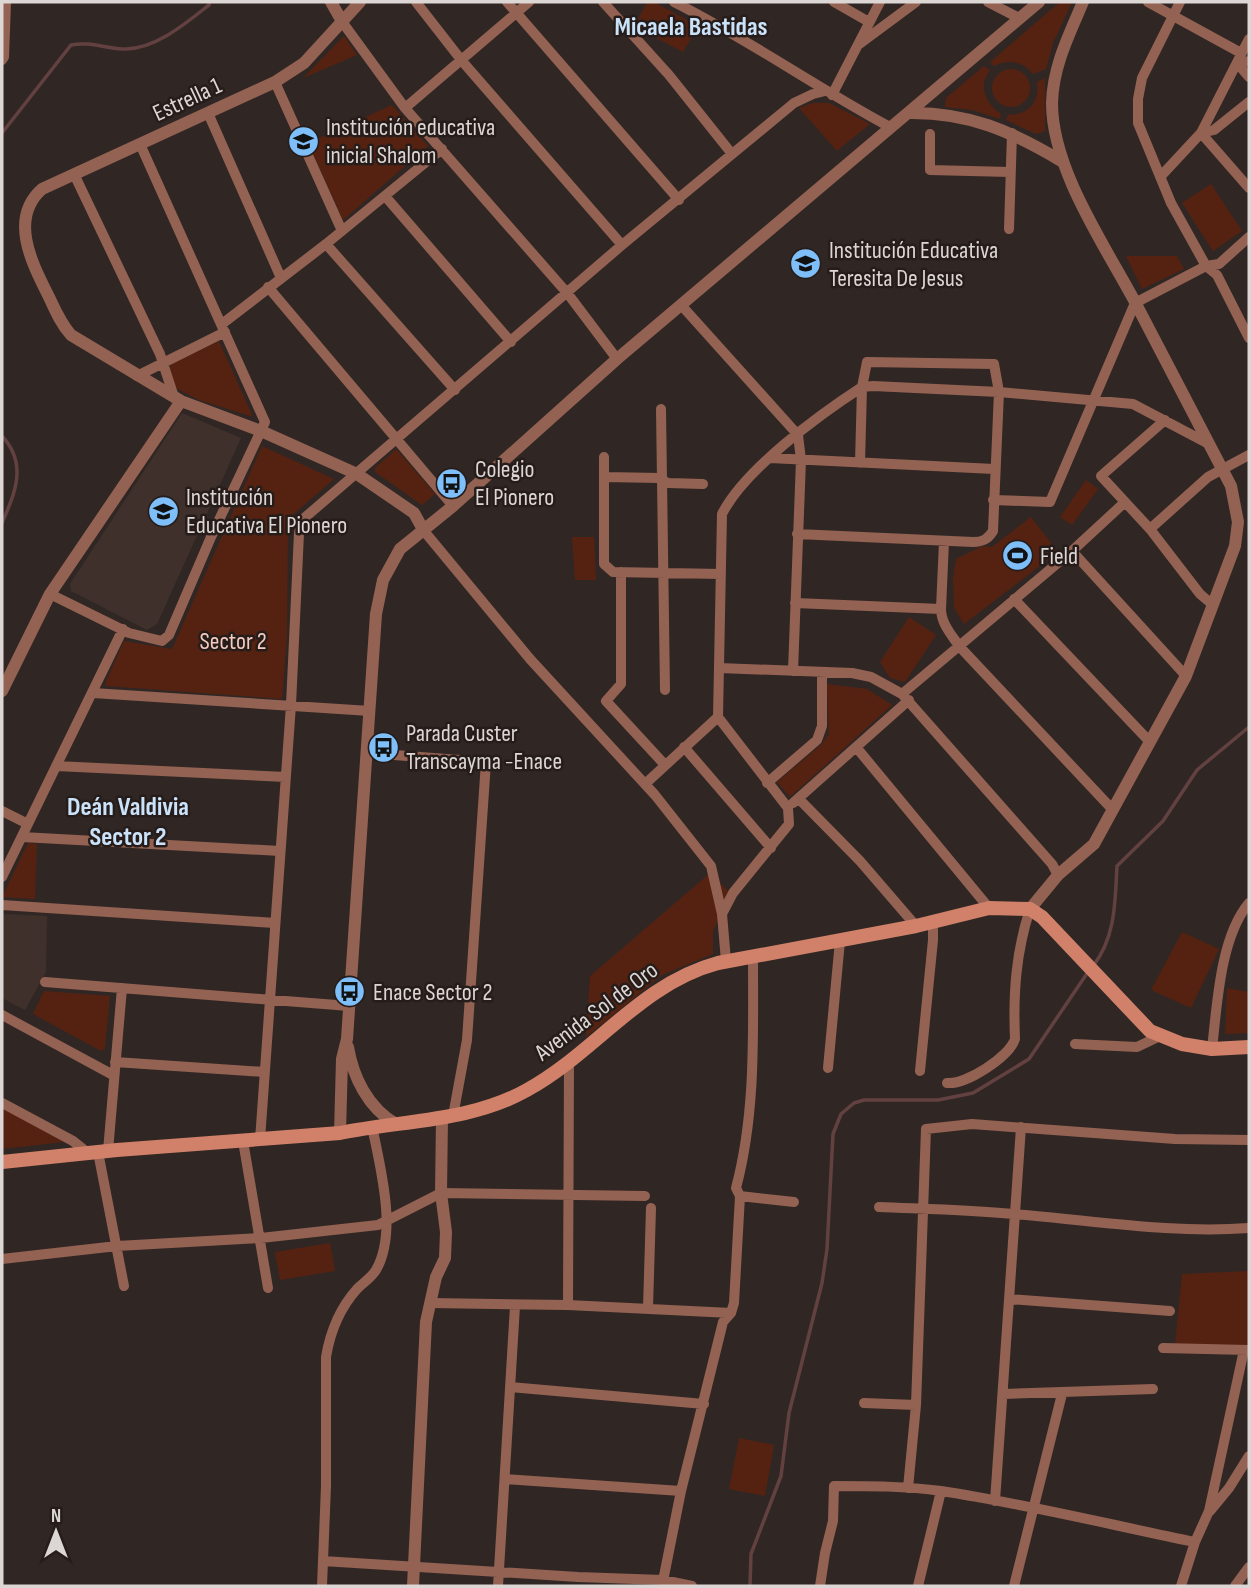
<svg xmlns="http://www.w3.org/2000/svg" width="1251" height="1588" viewBox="0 0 1251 1588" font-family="'Sofia Sans Condensed',sans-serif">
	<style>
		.built { fill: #3f302b }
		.green { fill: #552212 }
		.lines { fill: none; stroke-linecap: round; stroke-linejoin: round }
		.stream { stroke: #624140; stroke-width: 3.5 }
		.minor { stroke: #946253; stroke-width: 10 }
		.tertiary { stroke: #946253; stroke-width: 12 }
		.secondary { stroke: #d18169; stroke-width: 14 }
		.labels { text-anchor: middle; stroke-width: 5; stroke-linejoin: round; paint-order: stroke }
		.street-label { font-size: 24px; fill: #dcd6d4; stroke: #261d1b }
		.poi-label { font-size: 24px; fill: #dcd6d4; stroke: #261d1b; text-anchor: start }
		.park-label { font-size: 24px; fill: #f3cabd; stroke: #261d1b }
		.neighbourhood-label { font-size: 26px; font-weight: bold; fill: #cbe3fa; stroke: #261d1b }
	</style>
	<rect width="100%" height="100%" fill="#302724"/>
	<!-- built -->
	<path class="built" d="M182,413l59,25 -84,186 -10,6 -76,-39 -1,-7z
		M3,914l44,2 -1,56 -21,38 -23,-12z"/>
	<!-- green -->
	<path class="green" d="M647,2h7l44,24 -15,26 -49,-26z
		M1060,2h12l-19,41 -7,26 -13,5c-10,-13 -24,-15 -39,-8l-4,-4z
		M344,36l13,19 -54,23z
		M984,66l6,4c-13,16 -4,34 11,44l-1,5 -28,-9 -27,-3 1,-9z
		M992 88a19 19 0 1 1 38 0a19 19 0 1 1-38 0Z
		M1045,78v53l-9,3 -30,-14 2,-5c21,0 32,-13 29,-33z
		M813,103h16l41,21 -33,27 -38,-43z
		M392,105l36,41 -85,74 -35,-77z
		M1211,184l31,47 -29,20 -31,-48z
		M1126,256h51l7,13 -42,20z
		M219,341l34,76 -54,-17 -23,-12 -7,-19 3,-5z
		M262,446l72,33 -46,40 -1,117 -5,63 -176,-13 -1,-2 19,-43 48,8z
		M396,449l39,45 -13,11 -47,-33v-4z
		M1086,480l12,9 -26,36 -12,-8z
		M1031,517l27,35 -94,72 -10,-16 -1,-30 3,-19 26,-13 10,1z
		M572,537h22l2,43h-21z
		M909,617l27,18 -31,47 -15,-4 -10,-16z
		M827,684l40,5 25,16 -102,92 -13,-15 45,-38 7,-10z
		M28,843l9,1 -2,55 -33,-2z
		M710,873l20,20 -17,38v23l-51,21 -76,62 4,-61z
		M1182,932l37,17 -28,59 -40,-18z
		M1227,988l22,4v41l-24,1z
		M44,991l66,5 -5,52 -4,3 -68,-37z
		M3,1108l61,34 -62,7z
		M330,1243l5,28 -55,9 -5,-28z
		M1249,1271v74l-74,1 7,-72z
		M739,1438l35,7 -9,51 -36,-7z"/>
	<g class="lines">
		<!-- stream -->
		<path class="stream" d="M2,133l69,-88c19,-4 36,4 55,4 31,-1 60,-26 83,-44v-3
			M2,436c26,28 13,57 0,87
			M1093,966c23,-29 22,-65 24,-100l46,-45 34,-51 52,-43
			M750,1586l1,-32 30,-78 8,-63 33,-130 5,-34 6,-115 8,-20 13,-11 10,-3h74l35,-7 56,-34 59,-87"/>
		<!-- minor -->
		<path class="minor" d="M416,2l46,59 160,184
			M507,2l172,198
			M603,2l66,73 63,79
			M674,2c74,37 143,86 216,125
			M834,2l35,20
			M988,2l31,16
			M1148,2l93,51
			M1180,2l-38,76 -4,21v24l33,80 35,63 11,9 32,63
			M343,23l62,85 163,186 49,65
			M858,45l58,-43
			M2,60l2,-3 2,-55
			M1249,61l-11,3 11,13
			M275,82l67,149
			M832,95l48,-93
			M1249,102l-35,28 -13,3 48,55
			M405,108l124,-106
			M208,113l73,165
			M930,134v36l80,2
			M74,174l86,180 14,43
			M1161,176l40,-43 48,-94
			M385,196l126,146
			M1009,229l3,-96
			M326,244l129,146
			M268,287l185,219
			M682,306l116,129 3,25 -8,211
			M222,324l104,-80 116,-95
			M137,376l88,-44
			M661,409l4,281
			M1165,420l-64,56 49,53 50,65 13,11
			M604,457v107l9,8 108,2
			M770,458l224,11
			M605,477l54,1 9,5 35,1
			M993,500l57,2 85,-199 71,-37 13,-2 30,-27
			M1150,529l58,-52 41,-22
			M424,531l106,128 125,136 56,71 11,48
			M797,534l176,8c10,0 15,-3 20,-11l6,-139 -5,-28 -127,-2 -5,25 -2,76
			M944,541l-3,68c0,14 10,25 18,37l153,163
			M1072,551l114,125
			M621,572v112l-15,17 59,64
			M50,594l79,39 33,8 7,-6 42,-98 54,-115 -125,-278
			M1014,599l136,143
			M795,603l146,6
			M719,668l133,5 19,4 31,17 150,170 6,11
			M93,693l277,18
			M902,694l170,-143 53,-49
			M684,747l87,101
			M856,747l133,161
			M368,753l118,9 -19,278 -14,76
			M56,766l230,11
			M767,783l50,-43 5,-14v-54
			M645,784l73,-67
			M799,799l61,62 56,65
			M793,803l116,-103
			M2,811l26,13
			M22,837l258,14
			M2,877l121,-248
			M2,905l273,18
			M726,961l-4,-47 11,-21 56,-69 -1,-16 -70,-91 4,-203c23,-45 97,-99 140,-127l11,-1 126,6 134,12 76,40
			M45,982l304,24
			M2,1015l111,60
			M1075,1044l62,3 23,-11
			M1212,1049c5,-43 8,-112 37,-146
			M115,1062l149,10
			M828,1068l12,-127
			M920,1071l13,-131v-18
			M947,1083c19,2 62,-26 68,-44 -2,-46 1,-87 15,-130
			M2,1103l71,38 15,12
			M260,1140l31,-435 8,-172 3,-13 320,-275 172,-142 19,-9 12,-3
			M243,1141l25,147
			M108,1151l14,-163
			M98,1152l26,134
			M740,1196l54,6
			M879,1207c45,2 90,3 134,7 79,6 157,20 236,14
			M2,1259l115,-13 144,-8 117,-13 63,-32 204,3
			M1009,1299l161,12
			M430,1303l138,2 163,8
			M568,1305l1,-243
			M648,1308l3,-100
			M1163,1348l85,2
			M510,1387l194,17
			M1003,1394l150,-5
			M864,1403l52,2
			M506,1479l175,12
			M908,1488l8,-83 10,-276 46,-5 203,15 74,1
			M995,1501l26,-374
			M1210,1511l19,-23 20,-32
			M323,1561l255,16 85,3 29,6
			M322,1586l4,-100v-129c4,-24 14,-49 31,-68 6,-6 15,-12 19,-19 22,-38 4,-103 -4,-144
			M498,1586l17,-280
			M662,1586l19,-95 42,-169 8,-9 3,-10 6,-107 -4,-8c20,-75 17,-155 17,-231
			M820,1586l5,-33 8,-32 1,-35c36,0 72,0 107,5 86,13 170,34 254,51
			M918,1586l23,-95
			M1014,1586l48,-192
			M1181,1586l14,-44 14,-31 35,-161
			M1235,1586l14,-19"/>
		<!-- tertiary -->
		<path class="tertiary" d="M331,2l12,21
			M360,2l-56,61 -29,19 -233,107c-34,30 -9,76 7,108 6,13 12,27 22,38l110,66 80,30 96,43 57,39 10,18
			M908,113c61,-1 103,18 155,49
			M2,691l48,-97 131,-193
			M1030,909l28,-34 36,-31 92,-168 49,-130 3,-24 -7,-36c-32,-61 -64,-123 -96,-184 -31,-58 -83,-133 -83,-199 1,-37 17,-68 31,-101
			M348,1047c5,30 20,61 48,77
			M340,1133l2,-74 5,-20 29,-425 7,-34 17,-31 53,-43 164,-147 422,-357
			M413,1586l13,-264 10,-45 9,-19 1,-26 -5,-39 1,-76"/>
		<!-- secondary -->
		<path class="secondary" d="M2,1162l115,-12 223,-17c63,-13 130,-11 187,-43 69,-38 113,-106 191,-127l198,-37 73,-18 41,1 12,8 108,114 32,13 30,5 37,-2"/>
	</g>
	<!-- icons -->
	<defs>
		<symbol id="school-disc" viewBox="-11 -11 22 22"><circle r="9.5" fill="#7ebef9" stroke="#261d1b"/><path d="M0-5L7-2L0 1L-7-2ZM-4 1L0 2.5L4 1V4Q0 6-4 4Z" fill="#111"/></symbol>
		<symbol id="bus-disc" viewBox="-11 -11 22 22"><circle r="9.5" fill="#7ebef9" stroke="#261d1b"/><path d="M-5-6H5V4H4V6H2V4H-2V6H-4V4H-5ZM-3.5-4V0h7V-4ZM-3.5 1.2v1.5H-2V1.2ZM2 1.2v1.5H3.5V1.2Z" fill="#111"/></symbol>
		<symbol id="stadium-disc" viewBox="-11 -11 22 22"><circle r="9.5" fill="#7ebef9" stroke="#261d1b"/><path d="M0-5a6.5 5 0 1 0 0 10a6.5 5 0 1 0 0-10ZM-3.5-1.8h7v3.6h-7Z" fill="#111"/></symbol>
	</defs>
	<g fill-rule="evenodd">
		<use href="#school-disc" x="286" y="124" width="35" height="35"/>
		<use href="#school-disc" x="788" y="246" width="35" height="35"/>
		<use href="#bus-disc" x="434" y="466" width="35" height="35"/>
		<use href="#school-disc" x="146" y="494" width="35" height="35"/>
		<use href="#stadium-disc" x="1000" y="538" width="35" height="35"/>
		<use href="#bus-disc" x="366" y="730" width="35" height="35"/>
		<use href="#bus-disc" x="332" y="974" width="35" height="35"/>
	</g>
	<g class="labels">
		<!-- street labels -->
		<g class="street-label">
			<text transform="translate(187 99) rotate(-25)" y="8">Estrella 1</text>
			<text transform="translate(596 1011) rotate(-37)" y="8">Avenida Sol de Oro</text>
		</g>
		<!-- poi labels -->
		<g class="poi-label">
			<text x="326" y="135">Institución educativa<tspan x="326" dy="28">inicial Shalom</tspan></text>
			<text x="829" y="258">Institución Educativa<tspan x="829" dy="28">Teresita De Jesus</tspan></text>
			<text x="475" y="477">Colegio<tspan x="475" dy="28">El Pionero</tspan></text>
			<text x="186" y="505">Institución<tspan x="186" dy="28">Educativa El Pionero</tspan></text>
			<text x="1040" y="564">Field</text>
			<text x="406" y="741">Parada Custer<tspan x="406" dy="28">Transcayma -Enace</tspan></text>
			<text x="373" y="1000">Enace Sector 2</text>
		</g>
		<!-- park labels -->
		<g class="park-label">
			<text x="233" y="649">Sector 2</text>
		</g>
		<!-- neighbourhood labels -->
		<g class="neighbourhood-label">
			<text x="691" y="35">Micaela Bastidas</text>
			<text x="128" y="815">Deán Valdivia<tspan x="128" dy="30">Sector 2</tspan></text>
		</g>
	</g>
	<!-- border -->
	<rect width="1251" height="1588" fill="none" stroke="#dcd6d4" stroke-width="7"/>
	<!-- north arrow -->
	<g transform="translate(56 1532)" stroke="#261d1b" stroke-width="5" paint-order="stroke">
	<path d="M0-5L12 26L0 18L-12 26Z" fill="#dcd6d4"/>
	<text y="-10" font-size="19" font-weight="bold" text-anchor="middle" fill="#dcd6d4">N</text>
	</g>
</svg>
